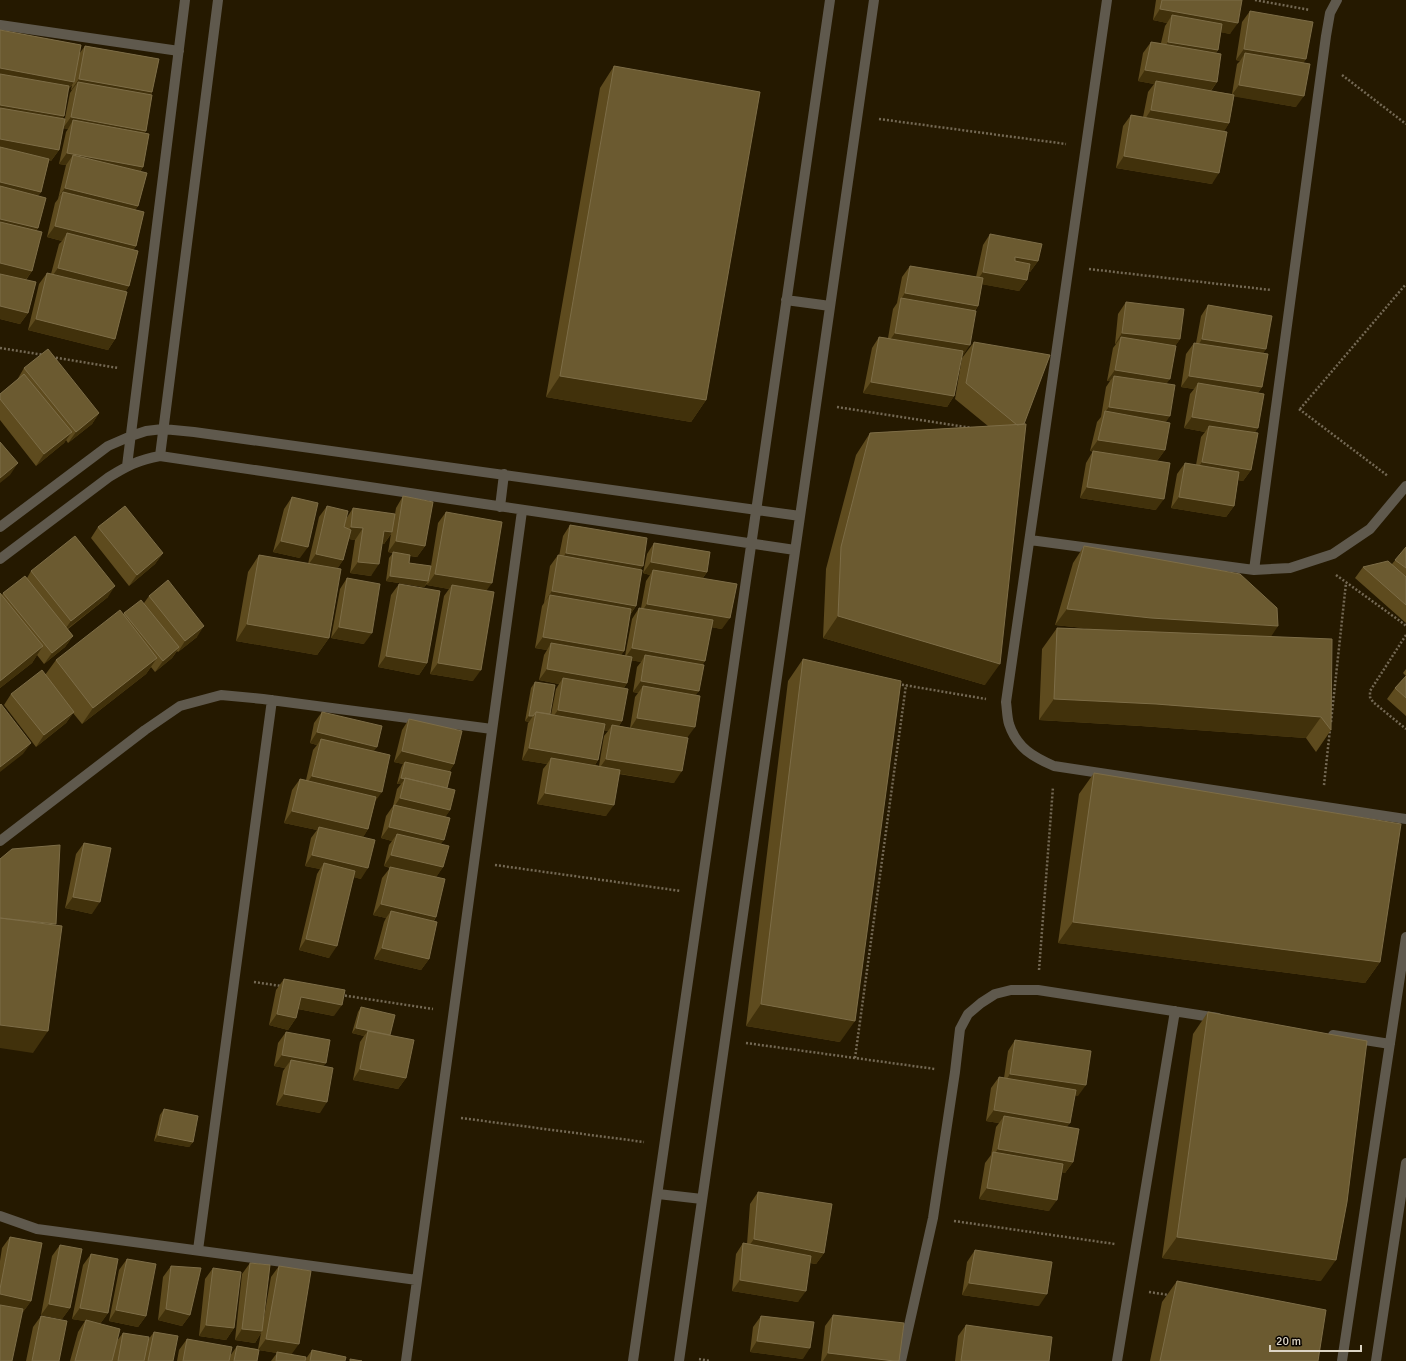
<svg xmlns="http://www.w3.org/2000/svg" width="1406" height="1361" viewBox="0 0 1406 1361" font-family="Signika,sans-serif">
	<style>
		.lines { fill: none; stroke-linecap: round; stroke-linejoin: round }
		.path { stroke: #746954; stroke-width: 2.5; stroke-dasharray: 2 2; stroke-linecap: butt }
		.minor { stroke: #5f594d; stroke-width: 10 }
		.wall { fill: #5e4b1e; fill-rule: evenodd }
		.shaded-wall { fill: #41310b }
		.building { fill: #6b5a30; stroke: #7d6d47 }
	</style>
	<rect width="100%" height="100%" fill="#251900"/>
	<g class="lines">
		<!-- path -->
		<path class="path" d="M1255,0l55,10
			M1342,75l64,49
			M879,119l187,25
			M1089,269l182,21
			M0,348l44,7
			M52,357l66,11
			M837,407l135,21
			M1299,409l89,67
			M1300,409l106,-125
			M1336,575l68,49 2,2
			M1406,635l-36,56v6l3,5 33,27
			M898,684l88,15
			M1331,722l15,-139
			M1324,785l6,-56
			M495,865l186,26
			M1039,970l14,-183
			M254,982l27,4
			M341,995l92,14
			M746,1043l189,26
			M855,1058l51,-373
			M461,1118l183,24
			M954,1221l161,23
			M1149,1292l20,3
			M699,1359l11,2"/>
		<!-- minor -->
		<path class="minor" d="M1107,0l-101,702c1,7 1,15 3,22 8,24 24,33 45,42l352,53
			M0,25l179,26
			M786,300l44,6
			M160,456l58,-456
			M127,466l58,-466
			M500,507l4,-33
			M0,527l108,-81 23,-10 15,-5 17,-2 31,3 606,84
			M1030,540l224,30 36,-2 43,-14 37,-25 36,-43
			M0,559l109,-82c18,-11 29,-17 51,-21l635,94
			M1254,570l72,-534 4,-23 7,-13
			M0,841l145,-111 35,-24 41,-11 42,4 229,30
			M1333,1035l57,9
			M658,1194l44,5
			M0,1216l37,13 380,51
			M198,1250l74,-550
			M406,1361l116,-850
			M633,1361l197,-1361
			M679,1361l195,-1361
			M901,1361l32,-143 22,-146 5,-43 8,-15 13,-11 14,-9 16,-4h27l180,28
			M1117,1361l58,-350
			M1342,1361l64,-424
			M1376,1361l30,-198"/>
	</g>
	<!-- wall -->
	<path class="wall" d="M1156,0h86l-12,34 -9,-2 -3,18 -2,3 1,29 -6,9 21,3 5,-30 3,-3 -4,-1 6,-38 8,-11 54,52 -8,44 -62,-11 -5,27 -5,8 -12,53 -96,-16 7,-42 8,-11 12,2 5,-25 6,-8 -16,-3 5,-28 8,-11 10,1 4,-17 2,-3 -14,-3z
		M0,30l81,15 -2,9 6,-8 74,13 -7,33 -1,3h1l-6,36 -2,2 5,1 -6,33 -3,5 7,1 -9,33 -3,4 9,2 -8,34 -3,4 5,1 -9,35 -4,6h2l-12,47 -7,11 -80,-20 11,-46 8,-11 4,1 8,-30 3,-3 -15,-4 8,-34 3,-4 8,-34 -7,-1 7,-32 2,-3 -5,-1 7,-35 2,-3h-1l1,-5 -4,5 -4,26 -2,3h3l-6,31 -8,11 -2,-1 -8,32 -3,4 8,2 -8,30 -2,3 6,1 -10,39 -6,9 10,2 -8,31 -8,11 -20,-5z
		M614,66l92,334 -15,22 -145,-25 54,-309z
		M990,234l48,27 -8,11h-2l-1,8 -8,11 -37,-7 -4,22 -3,5 -13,46v-1l-8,40 -7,11 -84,-14 9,-45 7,-11 9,1 5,-29 4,-6 5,-26 8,-11 66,11 7,-32z
		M1126,302l54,37 -5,7 -9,38v38l-1,28 -8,11 -1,49 -76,-12 6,-35 7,-12 17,3 -20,-3 7,-29 4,-5 5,-30 4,-6h-3l6,-33 3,-4h-1l3,-30z
		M1208,305l56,49 -2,33 -4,6 -3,40 -4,37 -8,11 -5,-1 -4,26 -8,11 -55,-9 6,-34 8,-11 11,2 5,-28 4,-5 -21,-4 6,-34 4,-5 -13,-2 5,-33 8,-11h2l5,-27z
		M974,342l50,82 -39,261 -162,-47 3,-69 30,-114 14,-22 118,-7 -33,-27 7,-41z
		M24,368l75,45 -7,11 -24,19 -2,-3 -2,3 -28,23 -36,-46v-26l17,-14z
		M403,496l22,50 -8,11 -7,-1 -1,7 22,3 7,-43 8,-11 40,79 -13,90 -43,-7 14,-78 5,-7 -22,-4 1,-2 -4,4 -38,-6 3,-23 4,-5 -5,-1 3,-18 -7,10 -2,-1 -11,33 -21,-3 5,-33 -6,-1 -6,21 -6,9 -8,69 -12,17 -81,-14 12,-69 11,-17 49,9 11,-47 8,-11 19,13 7,-11 42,6 1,-6z
		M292,497l8,61 -27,-6 11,-43z
		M570,525l70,45 -4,36 -6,9 -6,36 -3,4 4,1 7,-37 7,-11h2l5,-27 4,-6 -7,-2 4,-19 7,-11 53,29 -4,6 19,51 -11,-2 -6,34 -3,4 -15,73 -13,45 -55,-9 -13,42 -69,-12 6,-35 4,-5 -25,-4 6,-37 1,-1 -4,-1 6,-33 4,-6 15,32 1,1 5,-26 3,-5 -20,-4 5,-25 3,-5 -12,-2 7,-42 2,-3 6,-37 8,-11 1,1 4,-20zM631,660l10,2 -4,5 -4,25 5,1 -3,4 -5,31 -11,-2 3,-5 2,-33 3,-5zM603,730l5,1 -4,5 -5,30 -4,-1 3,-5z
		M98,527l65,26 -8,11 -26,22 -38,-48z
		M1084,546l187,90 60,94 -15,22 -10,-14 -165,-12 -102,-6 3,-71 15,-21 37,1 -39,-4 18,-62z
		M1406,547v76l-51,-45 8,-11 29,-3z
		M31,571l77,26 -40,32 5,7 -8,11 -21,17 -7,-9 -5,8 -32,25v-95l2,2 1,-2 24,-15z
		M347,578l17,66 -33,-6 9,-49z
		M399,584l28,79 -8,12 -41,-8 13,-72z
		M149,596l48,41 -19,15 -1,-1 -5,7 -17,14 -4,-5 -5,7 -64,50 -9,-11 -7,10 -30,24 -32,-42 7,-11 34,-19 11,-15 67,-45 1,-2 20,-10z
		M803,659l37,383 -94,-16 42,-345z
		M1406,669v47l-19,-17 8,-11 11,-12 -3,-3z
		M322,712l52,40 1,50 -7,27 -5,8 -2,42 -7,-2 -25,81 -30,-8 18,-76 3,-5 -15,-3 6,-28 6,-8 -33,-7 8,-33 8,-11 6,1 7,-30 4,-5 -7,-2 4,-20z
		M409,719l45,45 -5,8 -2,16 3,22 -5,7 -4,27 2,23 -7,10v40l-2,4 -5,38 -8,11 -47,-11 10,-37 2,-4 -13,-3 9,-37 8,-10 -6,-2 5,-21 3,-4 -11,-3 5,-22 7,-10 4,-17 4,-5h-4l4,-16 2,-4 -9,-2 8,-32z
		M1094,773l286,189 -15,21 -307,-40 21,-149z
		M84,843l8,71 -27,-6 11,-54z
		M284,979l50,37 -36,-7 -2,9 -8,12 -19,-5 7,-35z
		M361,1007l29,28 16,43 -8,11 -45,-9 7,-38 4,-6 -12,-3 6,-21z
		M1208,1012l113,269 -159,-23 31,-224z
		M286,1032l38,34 -4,47 -44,-8 7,-34 2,-3 -11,-2 4,-23z
		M1015,1040l63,56 -3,-1 -8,32 6,35 -8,11 -3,-1 -13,39 -70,-12 6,-36 6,-8 5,-28 3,-4 -13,-2 5,-33 8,-11 5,1 4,-27z
		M164,1109l29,33 -4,5 -35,-6 6,-26z
		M758,1192l66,61 -8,11 -6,-1 -12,39 -66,-11 4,-37 7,-11 4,1 3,-40z
		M10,1237l21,64 -8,11h-1l-22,49v-100l2,-13z
		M60,1245l10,63 -8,11 -21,-4 11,-59z
		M975,1250l64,56 -77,-11 5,-33z
		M91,1254l17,59 -8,11 16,18 7,-9 25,7 6,-8 19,29h-61l2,-8 -2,8h-42l8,-29 7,-11 -13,-2 11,-54z
		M127,1259l19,57 -8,11 -29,-6 10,-51z
		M250,1263l14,54 7,-40 8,-11 13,88 13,6 7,-10 33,11h-74l6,-8 -18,-3 -2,11h-80l2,-11 8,-11 43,17 7,-10 21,3 3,-16 -6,10 -20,-3 7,-66z
		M171,1266l19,49 -8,11 -24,-6 5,-43z
		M213,1268l21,60 -8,12 -27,-4 6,-57z
		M1177,1281l141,80h-168l12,-59z
		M833,1315l66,46h-78l4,-35z
		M41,1316l18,45h-33l7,-34z
		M761,1316l42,43 -53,-7 3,-25z
		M966,1325l83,36h-94l3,-25z"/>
	<!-- shaded-wall -->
	<path class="shaded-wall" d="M1160,9l78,14 -8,11 -59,-11 1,-8 -5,8 -14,-3z
		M1168,42l50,8 -8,11 -50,-8z
		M1244,49l62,10 -7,12 -54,-18 -5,8 -4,-1z
		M0,68l74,14 -8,11 -66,-12z
		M1145,70l72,12 -8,11 -53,-12 -2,3 -16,-3z
		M79,79l73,13 -7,12 -67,-22 -6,8h-1z
		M1239,85l65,11 -8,11 -65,-11z
		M0,105l64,11 -8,11 -56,-10z
		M1151,110l78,13 -7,12 -79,-13z
		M71,117l75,14 -8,11 -65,-22 -5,9 -5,-1z
		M0,139l59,11 -8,11 -51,-10z
		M67,153l76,14 -8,11 -62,-23 -7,10 -7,-1z
		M1124,156l95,17 -7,11 -96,-16z
		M0,182l41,10 -8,11 -33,-8z
		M65,188l73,18 -8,11 -67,-25 -6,7z
		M0,219l38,9 -8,11 -30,-7z
		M55,226l81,20 -8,11 -61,-24 -5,8 -15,-4z
		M1015,257l23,4 -8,11 -22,-4z
		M0,263l32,8 -8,11 -24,-6z
		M58,268l71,18 -7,11 -72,-18z
		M983,272l44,8 -8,11 -44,-8z
		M905,293l73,13 -8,11 -69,-18z
		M0,306l28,7 -8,11 -20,-5z
		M36,319l79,20 -7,11 -80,-20z
		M895,333l75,12 -8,12 -75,-13z
		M1122,333l58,6 -8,12 -51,-14 -5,7h-1z
		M1202,339l64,10 -7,12 -64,-11z
		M1115,370l55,9 -8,11 -48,-14 -4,5h-3z
		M560,376l146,24 -15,22 -145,-25z
		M1189,376l73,11 -8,11 -56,-15 -4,6 -13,-2z
		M871,382l83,14 -7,11 -84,-14z
		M1109,407l61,9 -8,12 -57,-16z
		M99,413l-7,11 -24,19 8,-11z
		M1192,417l66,11 -7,11 -42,-13 -4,6 -21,-4z
		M72,432l-8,11 -28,23 8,-12z
		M1098,440l67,10 -8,11 -67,-10z
		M1202,462l49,8 -8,11 -49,-8z
		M18,463l-8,12 -10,8v-5z
		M1087,487l77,12 -8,11 -76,-12z
		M1179,497l55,9 -8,11 -55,-9z
		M351,527l12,1 -8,12 -12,-2z
		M384,531l8,1 -8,12 -8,-2z
		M281,541l27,6 -8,11 -27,-6z
		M396,541l29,5 -8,11 -29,-5z
		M163,553l-8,11 -26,22 8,-11z
		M566,553l77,13 -8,11 -77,-13z
		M316,554l27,6 -7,11 -28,-6z
		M358,562l21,2 -8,12 -21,-3z
		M651,562l56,10 -8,11 -46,-13 -3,5 -7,-2z
		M435,574l57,9 -8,11 -32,-9 -3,4 -22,-4z
		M390,576l38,5 -4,6 -38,-6z
		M115,586l-7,11 -45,35 8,-11z
		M552,591l84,15 -8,11 -78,-22 -6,8z
		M647,604l83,14 -8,11 -83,-14z
		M1067,609l211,17 -11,17 -128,-9 -84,-9z
		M838,616l162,48 -15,21 -162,-47z
		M247,624l82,14 -12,17 -81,-14z
		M204,626l-7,11 -19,15 7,-11z
		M339,627l33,6 -8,11 -33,-6z
		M73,636l-8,11 -21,17 8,-11z
		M543,637l81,14 -8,11 -65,-19 -4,7 -12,-2z
		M43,646l-11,17 -32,25v-7z
		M179,647l-7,11 -17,14 8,-11z
		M632,648l73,13 -8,11 -52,-17 -4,7 -17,-3z
		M386,656l41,7 -8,12 -41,-8z
		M157,658l-11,16 -64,50 11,-16z
		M438,663l43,7 -8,11 -43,-7z
		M547,669l80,14 -7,11 -57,-16 -4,6 -20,-4z
		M641,681l58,10 -8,11 -48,-16 -5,7 -5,-1z
		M1054,699l102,5 165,13 -15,21 -165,-12 -102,-6z
		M558,710l64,11 -7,11 -3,-7 -4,6 -58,-10z
		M74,712l-8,11 -30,24 8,-12z
		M529,716h4l-4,6 -4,-1z
		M637,718l58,9 -8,11 -57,-9z
		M317,732l60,15 -8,11 -48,-19 -4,6 -7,-2z
		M31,743l-8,11 -23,18v-5z
		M529,748l69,12 -7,11 -40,-13 -4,6 -25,-4z
		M402,751l52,13 -7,11 -42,-13 -2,2 -9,-2z
		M606,759l76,12 -8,12 -76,-13z
		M312,776l70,16 -8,11 -70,-16z
		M401,778l4,1 -4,5h-4z
		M545,793l69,12 -8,11 -69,-12z
		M400,798l50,12 -7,11 -51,-11z
		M292,811l76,18 -7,12 -42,-14 -2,3 -33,-7z
		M389,827l55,13 -8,11 -39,-17 -5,7 -11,-3z
		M312,855l56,13 -7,11 -38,-9 1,-7 -4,6 -15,-3z
		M391,855l52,12 -8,12 -51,-13z
		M73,897l27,5 -8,12 -27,-6z
		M381,904l55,13 -8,11 -37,-17 -5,7 -13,-3z
		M0,918l56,6 -11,16z
		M1073,922l307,40 -15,21 -307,-40z
		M306,939l31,7 -8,12 -30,-8z
		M382,948l47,11 -8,11 -47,-11z
		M301,997l41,8 -8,11 -41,-8z
		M761,1004l94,17 -15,21 -94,-16z
		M277,1014l19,4 -8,12 -19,-5z
		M0,1025l48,6 -15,22 -33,-5z
		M356,1028l34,8 -22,-5 -4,5 -12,-3z
		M282,1055l44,8 -8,11 -27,-14 -6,8 -11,-2z
		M360,1069l46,9 -8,11 -45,-9z
		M1010,1074l76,11 -8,11 -75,-11z
		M284,1094l43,8 -7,11 -44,-8z
		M994,1110l76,13 -8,11 -58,-18 -5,7 -13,-2z
		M158,1135l35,7 -4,5 -35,-6z
		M998,1149l75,13 -8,11 -73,-13v-3z
		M987,1188l70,12 -8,11 -70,-12z
		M1177,1237l159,23 -15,21 -159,-23z
		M754,1239l70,14 -8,11 -70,-14z
		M740,1280l66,11 -8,11 -66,-11z
		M969,1283l78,11 -8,12 -77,-11z
		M0,1294l31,7 -8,11 -23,-5z
		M49,1304l21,4 -8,11 -21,-4z
		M80,1308l28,5 -8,11 -28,-5z
		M166,1309l24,6 -8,11 -24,-6z
		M116,1310l30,6 -8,11 -29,-6z
		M206,1325l28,3 -8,12 -27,-4z
		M242,1329l20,2 -7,12 -20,-3z
		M266,1339l33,5 -8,11 -33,-5z
		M757,1341l53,7 -7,11 -53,-7z
		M828,1353l66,8h-71z"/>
	<!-- building -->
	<path class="building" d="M1162,0h80l-4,23 -78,-14z
		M1250,11l63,11 -7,37 -62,-10z
		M1172,15l50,9 -4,26 -50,-8z
		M0,30l81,15 -7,37 -74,-14z
		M1151,42l70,12 -4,28 -72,-12z
		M85,46l74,13 -7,33 -73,-13z
		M1245,53l65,11 -6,32 -65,-11z
		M614,66l146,26 -54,308 -146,-24z
		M0,74l69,12 -5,30 -64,-11z
		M1156,81l78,14 -5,28 -78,-13z
		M78,82l74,13 -6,36 -75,-14z
		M0,108l65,11 -6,31 -59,-11z
		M1131,115l96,17 -8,41 -95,-17z
		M73,120l76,14 -6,33 -76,-14z
		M0,147l49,12 -8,33 -41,-10z
		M73,155l74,18 -9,33 -73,-18z
		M0,186l46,12 -8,30 -38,-9z
		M63,192l81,20 -8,34 -81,-20z
		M0,222l42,10 -10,39 -32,-8z
		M67,233l71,18 -9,35 -71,-18z
		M990,234l52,10 -4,17 -23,-4v4l15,3 -3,16 -44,-8z
		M910,266l73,12 -5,28 -73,-13z
		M47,273l80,19 -12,47 -79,-20z
		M0,274l36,8 -8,31 -28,-7z
		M901,298l75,13 -6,34 -75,-12z
		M1126,302l58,7 -4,30 -58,-6z
		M1208,305l64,11 -6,33 -64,-10z
		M879,337l84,14 -9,45 -83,-14z
		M1121,337l55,9 -6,33 -55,-9z
		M974,342l76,13 -26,69 -7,1 -51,-42z
		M1194,343l74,11 -6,33 -73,-11z
		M48,349l51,64 -23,19 -52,-64z
		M24,374l48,58 -28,22 -44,-55v-5z
		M1114,376l61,9 -5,31 -61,-9z
		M1198,383l66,11 -6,34 -66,-11z
		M1105,411l65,12 -5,27 -67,-10z
		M1026,424l-26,240 -162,-48 3,-69 29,-114z
		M1209,426l49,7 -7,37 -49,-8z
		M0,442l18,21 -18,15z
		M1093,451l77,12 -6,36 -77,-12z
		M1185,463l54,9 -5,34 -55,-9z
		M403,496l30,6 -8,44 -29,-5z
		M292,497l26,6 -10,44 -27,-6z
		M125,506l38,47 -26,22 -39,-48z
		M327,506l21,5 -4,16 7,3 -8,30 -27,-6z
		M353,508l42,6 -3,18 -8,-1 -5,33 -21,-2 5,-34 -12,-1z
		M446,512l56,10 -10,61 -57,-9z
		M570,525l77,13 -4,28 -77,-13z
		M75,536l40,50 -44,35 -40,-50z
		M654,543l56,9 -3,20 -56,-10z
		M1084,546l156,28 37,34 1,18 -127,-8 -84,-9z
		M1406,547v21l-11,-8z
		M393,552l17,3 -1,8 22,3 -3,15 -38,-5z
		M259,555l82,14 -12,69 -82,-14z
		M558,555l84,15 -6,36 -84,-15z
		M1388,561l18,16v28l-43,-38z
		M653,570l84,14 -7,34 -83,-14z
		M25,576l48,60 -21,17 -49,-60z
		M347,578l33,6 -8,49 -33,-6z
		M168,580l36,46 -19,15 -36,-45z
		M399,584l41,7 -13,72 -41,-7z
		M452,585l42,7 -13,78 -43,-7z
		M0,593l43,53 -43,35z
		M550,595l81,14 -7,42 -81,-14z
		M141,600l38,47 -16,14 -39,-48z
		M639,608l74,12 -8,41 -73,-13z
		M120,610l37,48 -64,50 -37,-48z
		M1057,628l275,11 -1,91 -10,-13 -165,-13 -102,-5z
		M551,643l81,14 -5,26 -80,-14z
		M645,655l59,10 -5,26 -58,-10z
		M803,659l98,22 -46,340 -94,-17z
		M42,670l32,42 -30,23 -33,-41z
		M1406,676v22l-11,-10z
		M563,678l65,11 -6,32 -64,-11z
		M535,682l20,3 -5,29 -14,-2 -3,4h-4z
		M643,686l57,10 -5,31 -58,-9z
		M1,704l30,39 -31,24v-62z
		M322,712l60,14 -5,21 -60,-15z
		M536,712l69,12 -7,36 -69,-12z
		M409,719l53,12 -8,33 -52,-13z
		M612,725l76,13 -6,33 -76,-12z
		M321,739l69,16 -8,37 -70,-16z
		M551,758l69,12 -6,35 -69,-12z
		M405,762l46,10 -4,16 -42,-10v1l-4,-1z
		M1094,773l307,51 -21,138 -307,-40z
		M405,778l50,12 -5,20 -50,-12z
		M300,779l76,18 -8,32 -76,-18z
		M394,805l56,13 -6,22 -55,-13z
		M319,827l56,13 -7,28 -56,-13z
		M397,834l52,12 -6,21 -52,-12z
		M84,843l27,5 -11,54 -27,-5z
		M60,845l-4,79 -56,-6v-59l12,-10z
		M324,863l31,8 -18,75 -31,-7z
		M390,867l55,12 -9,38 -55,-13z
		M391,911l46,11 -8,37 -47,-11z
		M0,918l62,8 -14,105 -48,-6z
		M284,979l61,11 -3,15 -41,-8 -5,21 -19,-4z
		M361,1007l34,8 -5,20 -34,-7z
		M1208,1012l159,29 -20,161 -11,58 -159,-23z
		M368,1031l46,9 -8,38 -46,-9z
		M286,1032l44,8 -4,23 -44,-8z
		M1015,1040l76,11 -5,34 -76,-11z
		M291,1060l42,8 -6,34 -43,-8z
		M999,1077l77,13 -6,33 -76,-13z
		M164,1109l34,7 -5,26 -35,-7z
		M1004,1116l75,13 -6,33 -75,-13z
		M993,1152l70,12 -6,36 -70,-12z
		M758,1192l74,12 -8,49 -70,-14z
		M10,1237l32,6 -11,58 -31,-7v-5z
		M743,1243l68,13 -5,35 -66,-11z
		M60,1245l22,4 -12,59 -21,-4z
		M975,1250l77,12 -5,32 -78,-11z
		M91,1254l27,5 -10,54 -28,-5z
		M127,1259l29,5 -10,52 -30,-6z
		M250,1263l20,2 -8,66 -20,-2z
		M171,1266l30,2 -11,47 -24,-6z
		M279,1266l32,5 -12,73 -33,-5z
		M213,1268l28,4 -7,56 -28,-3z
		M1177,1281l149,29 -8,51h-158z
		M0,1305l23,4 -11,52h-12z
		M833,1315l71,8 -5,38h-5l-66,-8z
		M41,1316l26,5 -8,40h-27z
		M761,1316l53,6 -4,26 -53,-7z
		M86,1320l34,9 -8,32h-37z
		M966,1325l86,12 -3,24h-88z
		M154,1332l24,4 -5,25h-25z
		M123,1333l26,4 -5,24h-26z
		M187,1339l45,8 -3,14h-46z
		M237,1346l22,4 -2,11h-23z
		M312,1350l34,7 -1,4h-35z
		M277,1352l29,5 -1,4h-29z
		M350,1359l12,2h-12z"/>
	<!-- scale -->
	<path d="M1270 1345v6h91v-6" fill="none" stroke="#dcd4c4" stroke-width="2"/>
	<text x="1276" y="1345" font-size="12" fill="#dcd4c4" stroke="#0a0500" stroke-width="3" paint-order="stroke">20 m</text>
</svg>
